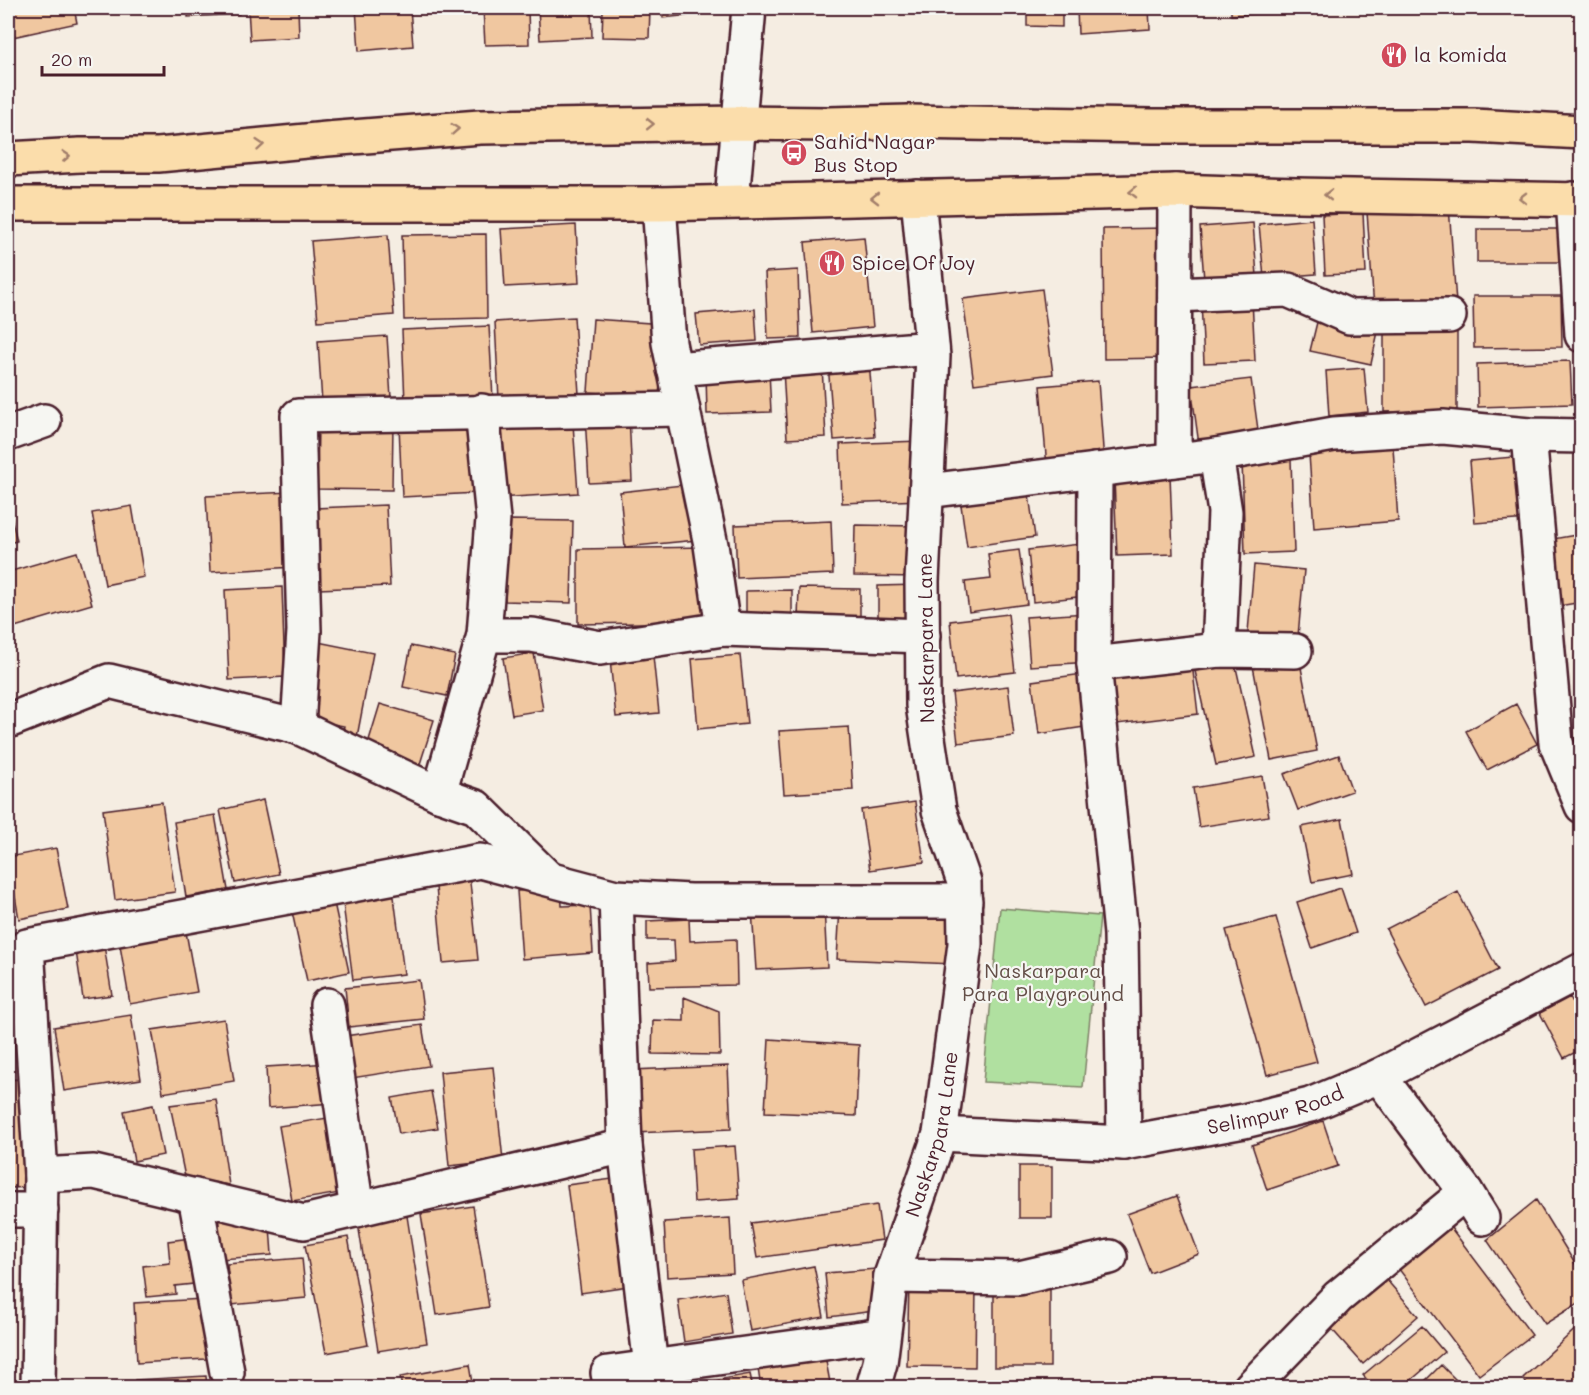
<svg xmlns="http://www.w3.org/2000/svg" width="1589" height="1395" viewBox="0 0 1589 1395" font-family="Mali,sans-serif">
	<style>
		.green { fill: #b0e0a0; stroke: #7d8066; stroke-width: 1.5 }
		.building { fill: #f0c7a0; stroke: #4a1f2b; stroke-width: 1.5 }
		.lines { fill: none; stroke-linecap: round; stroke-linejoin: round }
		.minor-casing { stroke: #4a1f2b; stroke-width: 38 }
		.major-casing { stroke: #4a1f2b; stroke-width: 38 }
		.minor { stroke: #f6f6f2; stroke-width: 33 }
		.major { stroke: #fbddab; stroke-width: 33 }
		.oneway { stroke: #a27e6b }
		.labels { text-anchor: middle; stroke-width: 4.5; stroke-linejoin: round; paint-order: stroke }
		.poi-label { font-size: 20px; fill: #4a1f2b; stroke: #f6f6f2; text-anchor: start }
		.street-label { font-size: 20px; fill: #4a1f2b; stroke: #f6f6f2 }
		.park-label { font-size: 20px; fill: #644f48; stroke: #f6f6f2 }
	</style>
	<rect width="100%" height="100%" fill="#f5ede2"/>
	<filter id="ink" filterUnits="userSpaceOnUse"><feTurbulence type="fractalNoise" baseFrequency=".0167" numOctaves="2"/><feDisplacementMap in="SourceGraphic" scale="12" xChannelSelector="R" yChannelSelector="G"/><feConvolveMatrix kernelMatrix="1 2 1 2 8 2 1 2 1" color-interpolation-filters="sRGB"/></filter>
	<g filter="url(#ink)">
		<!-- green -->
		<path class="green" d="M1000,908l100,8 -17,171 -100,-5z"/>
		<!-- building -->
		<path class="building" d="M8,8h66l3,15 -69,15z
			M188,8h50l1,6 -51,3z
			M248,8h50l1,29 -49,3z
			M356,8h54l3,38 -54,5z
			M483,8h45l1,36 -44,1z
			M538,8h53l1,29 -52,3z
			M603,8h47l-1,30 -47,-1z
			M662,8h46l1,5 -46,5z
			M799,8h28l-27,3z
			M1027,8h35v19l-35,-1z
			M1077,8h72l1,21 -72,5z
			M1231,8h62l1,5 -63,2z
			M1449,206l7,97 -82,6 -7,-97z
			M1363,213l3,60 -41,2 -3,-60z
			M1312,219l4,55 -52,4 -5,-54z
			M1253,223l4,53 -53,4 -4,-53z
			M576,225l3,58 -74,4 -4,-58z
			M1168,228l1,130 -65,1 -1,-130z
			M1477,229h83v33h-83z
			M486,234l1,84 -83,2 -2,-85z
			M388,235l6,80 -76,6 -7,-80z
			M864,237l9,90 -60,6 -8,-91z
			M798,270l2,68 -32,1 -3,-67z
			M1042,289l11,85 -79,10 -11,-85z
			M1473,296h88l1,51 -88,1z
			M1252,299l3,62 -51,2 -3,-62z
			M755,309l2,32 -58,4 -3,-31z
			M1319,314l60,13 -8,37 -61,-13z
			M574,317l5,77 -80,5 -4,-77z
			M593,319l71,5 -5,73 -71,-5z
			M1384,324h73v88h-73z
			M489,326l4,73 -88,4 -3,-73z
			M387,336l4,62 -69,5 -4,-62z
			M869,360l6,77 -41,3 -6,-77z
			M1570,361l2,43 -94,3 -1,-43z
			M822,367l4,70 -39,2 -4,-70z
			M1364,368l4,44 -39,4 -3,-45z
			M769,371l2,41 -64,2 -1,-41z
			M1251,379l8,58 -60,8 -8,-59z
			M1098,381l6,81 -57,5 -7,-81z
			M629,414l3,67 -43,2 -4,-67z
			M474,422l3,71 -75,4 -3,-72z
			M318,423l75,1 -1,66 -75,-1z
			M573,424l5,69 -83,5 -5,-69z
			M920,441l2,59 -80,3 -2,-59z
			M1393,447l5,74 -84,7 -5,-74z
			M1524,456l5,63 -54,4 -5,-62z
			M1291,459l3,93 -49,2 -3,-93z
			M1170,475l3,79 -56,2 -3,-79z
			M691,484l6,56 -72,7 -5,-55z
			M1028,488l7,49 -68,10 -7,-49z
			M292,492l3,75 -85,5 -4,-76z
			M8,504l9,37 -9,2z
			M386,505l4,81 -71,3 -4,-81z
			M132,506l12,71 -39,8 -13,-72z
			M508,520l65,1 -2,82 -66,-2z
			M831,521l2,53 -96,4 -2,-53z
			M855,525l64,1v51l-65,-1z
			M1582,534v68l-23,4 -12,-66z
			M1080,544l6,52 -53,6 -5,-52z
			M708,547l1,75 -131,2v-75z
			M1019,550l8,54 -58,8 -4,-30 26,-3 -3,-25z
			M77,552l15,52 -84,25v-57z
			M1254,565l50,5 -7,77 -50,-4z
			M918,585l1,37 -41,1v-37z
			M282,587l3,90 -56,3 -4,-90z
			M799,588l61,1v31l-62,-1z
			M792,590v26l-46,1v-26z
			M1087,613l3,49 -60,4 -4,-49z
			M1008,614l7,58 -59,7 -6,-58z
			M318,642l55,11 -16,84 -15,-3 2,-8 -41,-8z
			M411,646l44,9 -8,41 -44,-9z
			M1298,652l19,99 -46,9 -19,-99z
			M534,653l9,57 -31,5 -9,-57z
			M740,655l7,69 -49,5 -6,-70z
			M653,656l6,57 -43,4 -6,-57z
			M1192,663l6,51 -81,10 -6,-51z
			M1235,663l21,94 -40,8 -21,-94z
			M1090,673l7,52 -58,9 -7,-53z
			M1008,686l6,50 -56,7 -6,-50z
			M380,704l54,16 -15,47 -53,-17z
			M1516,704l21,40 -50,26 -21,-39z
			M849,727l4,63 -69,4 -5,-63z
			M1339,755l13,36 -54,19 -14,-36z
			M1262,776l7,40 -70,11 -6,-39z
			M263,800l16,74 -44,9 -15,-73z
			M162,802l13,90 -60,8 -12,-90z
			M915,802l9,60 -54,8 -9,-60z
			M215,815l13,75 -42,7 -12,-75z
			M1342,819l11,55 -41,8 -11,-55z
			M56,848l12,61 -49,10 -11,-62z
			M469,873l9,87 -35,3 -8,-87z
			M1341,888l15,45 -44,15 -15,-46z
			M393,889l11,85 -51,6 -11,-84z
			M561,889l1,17 28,-1 3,48 -71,6 -5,-68z
			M1458,892l40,78 -72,37 -40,-78z
			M333,898l16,74 -42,9 -16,-74z
			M824,906l3,61 -71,3 -4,-60z
			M840,907l117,5 -3,52 -117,-5z
			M1276,917l41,145 -50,13 -41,-145z
			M689,919l1,22 46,-2 1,46 -88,2 -1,-24 27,-2 -1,-21h-27v-19z
			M184,921l13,71 -67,12 -12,-70z
			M103,939l9,56 -29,4 -8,-55z
			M419,980l5,39 -75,8 -4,-39z
			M684,997l35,14 1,44 -68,-1 1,-34 31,1z
			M1570,997l12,22v30l-18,9 -24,-45z
			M131,1015l10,64 -77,12 -10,-64z
			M224,1019l10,62 -71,12 -11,-63z
			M422,1025l7,41 -77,12 -7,-42z
			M769,1039l90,6 -3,71 -91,-4z
			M330,1063l3,40 -65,5 -2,-41z
			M1582,1064v18l-9,-13z
			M728,1066l3,63 -98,4 -2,-63z
			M493,1067l10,93 -54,6 -9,-94z
			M32,1078l6,109 -30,1v-108z
			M431,1091l7,37 -39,6 -7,-36z
			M216,1099l13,86 -44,-8 -15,-72z
			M153,1105l10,50 -29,6 -10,-50z
			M339,1116l13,75 -60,10 -13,-75z
			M1323,1121l15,45 -71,24 -15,-45z
			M735,1146l4,53 -45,3 -3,-53z
			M1019,1166h33v52h-33z
			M620,1178l15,107 -54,8 -14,-108z
			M1177,1196l22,58 -49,19 -23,-59z
			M1536,1200l46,75v26l-37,23 -58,-84z
			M877,1205l5,35 -125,18 -6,-35z
			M473,1206l16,101 -52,8 -16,-101z
			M239,1209l2,17h29l2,29 -51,4 -3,-49z
			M407,1216l20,127 -49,8 -20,-128z
			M730,1218l3,55 -66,4 -3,-55z
			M1448,1224l84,111 -53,40 -84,-111z
			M198,1237l5,46 -28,3 1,8 -29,3 -4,-31 27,-3 -2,-22z
			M348,1237l20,108 -42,8 -21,-108z
			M302,1258l4,40 -75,7 -4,-41z
			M814,1266l10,51 -74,14 -9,-51z
			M876,1269l-2,42 -45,6 -4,-44z
			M1385,1278l33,38 -55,48 -34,-38z
			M909,1282l67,2 -1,83 -68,-1z
			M994,1286h56v81h-56z
			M726,1292l6,42 -48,8 -6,-42z
			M203,1299l3,60 -69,4 -3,-60z
			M1582,1323v65h-53l-6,-10z
			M1422,1326l22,26 -42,36h-28l-11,-13z
			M824,1350l7,38h-70l-4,-26z
			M470,1364l4,24h-72l-2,-11z
			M1441,1365l23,23h-46z
			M750,1374l3,14h-63v-3z
			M206,1376l1,12h-72v-8z"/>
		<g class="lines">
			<defs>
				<g id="minor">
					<path d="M1573,199l9,136"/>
					<path d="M732,200l17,-192"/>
					<path d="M659,204l10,139 42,202 12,84"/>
					<path d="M1175,295l113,-5 62,27 99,-1"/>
					<path d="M674,369l258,-21"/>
					<path d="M8,434l36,-13"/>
					<path d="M1529,435l27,308 26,63"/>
					<path d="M1216,455l9,57 -6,138"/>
					<path d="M1174,460l1,-269"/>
					<path d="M1095,470l-1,194 27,270 3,209"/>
					<path d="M927,491l289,-36 118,-21 109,-7 86,8 53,1"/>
					<path d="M484,635h48l68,13 123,-19 200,7"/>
					<path d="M1094,664l125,-14 76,1"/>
					<path d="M8,721l101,-40 189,46 141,67 37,13 71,70"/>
					<path d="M298,727l6,-96 -6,-215 384,-7"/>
					<path d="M439,794l45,-159 9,-116 -11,-108"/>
					<path d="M616,897l9,249 26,221"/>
					<path d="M327,1005l30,205"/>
					<path d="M1379,1076l87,116 16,26"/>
					<path id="s1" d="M940,1134l184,9 120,-22 66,-16 69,-29 203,-106"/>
					<path d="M41,1175l53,-3 210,50 321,-76"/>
					<path d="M195,1196l32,176"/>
					<path d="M8,1210h33"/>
					<path d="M891,1276l128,2 91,-21"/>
					<path d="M38,1388l3,-213 -14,-229 453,-85 136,36 74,4h275"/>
					<path d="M611,1388l-3,-15 275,-38"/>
					<path id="s2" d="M873,1388l7,-25 11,-87 49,-142 25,-190 -1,-62 -25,-72 -16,-105 -1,-124 11,-225 -15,-159"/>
					<path d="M1250,1388l88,-91 128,-105"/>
				</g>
				<path id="major" d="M8,159l72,-4h78l169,-16 153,-12 259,-4 90,1 80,-2 244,4h321l108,6
					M8,204h651l516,-13 122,4 285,5"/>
			</defs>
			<!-- minor casing -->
			<use href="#minor" class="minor-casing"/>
			<!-- major casing -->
			<use href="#major" class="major-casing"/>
			<!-- minor -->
			<use href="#minor" class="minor"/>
			<!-- major -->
			<use href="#major" class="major"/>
		</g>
		<!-- one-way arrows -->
		<defs><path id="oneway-chevron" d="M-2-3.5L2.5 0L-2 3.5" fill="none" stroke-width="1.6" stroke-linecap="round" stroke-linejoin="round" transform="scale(1.5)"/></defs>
		<g class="oneway">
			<use href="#oneway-chevron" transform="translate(650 124) rotate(-1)"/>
			<use href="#oneway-chevron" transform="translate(455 129) rotate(-4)"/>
			<use href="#oneway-chevron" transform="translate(260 145) rotate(-5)"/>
			<use href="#oneway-chevron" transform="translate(66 156) rotate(-3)"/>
			<use href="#oneway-chevron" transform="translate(1133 192) rotate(179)"/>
			<use href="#oneway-chevron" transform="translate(1328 195) rotate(-179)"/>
			<use href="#oneway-chevron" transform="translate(875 198) rotate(179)"/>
			<use href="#oneway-chevron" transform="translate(1523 198) rotate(-179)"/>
		</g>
	</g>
	<!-- icons -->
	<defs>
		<symbol id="restaurant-disc" viewBox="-11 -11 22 22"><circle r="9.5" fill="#d1495b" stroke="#f6f6f2"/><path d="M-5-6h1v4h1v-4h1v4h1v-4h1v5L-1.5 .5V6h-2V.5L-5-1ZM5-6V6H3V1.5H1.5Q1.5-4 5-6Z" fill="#fff"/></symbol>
		<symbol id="bus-disc" viewBox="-11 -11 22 22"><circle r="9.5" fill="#d1495b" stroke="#f6f6f2"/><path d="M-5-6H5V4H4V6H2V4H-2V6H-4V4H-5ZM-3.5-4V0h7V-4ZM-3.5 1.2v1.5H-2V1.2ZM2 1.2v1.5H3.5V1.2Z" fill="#fff"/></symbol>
	</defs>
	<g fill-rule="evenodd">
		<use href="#restaurant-disc" x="1379" y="40" width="30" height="30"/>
		<use href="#bus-disc" x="779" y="138" width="30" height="30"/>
		<use href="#restaurant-disc" x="817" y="248" width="30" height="30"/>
	</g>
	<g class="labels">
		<!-- poi labels -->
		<g class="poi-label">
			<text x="1414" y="62">la komida</text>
			<text x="814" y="149">Sahid Nagar<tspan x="814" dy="23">Bus Stop</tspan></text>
			<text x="852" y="270">Spice Of Joy</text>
		</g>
		<!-- street labels -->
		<g class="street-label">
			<text transform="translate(926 638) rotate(-91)" y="7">Naskarpara Lane</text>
			<text dy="7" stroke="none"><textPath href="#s1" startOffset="339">Selimpur Road</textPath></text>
			<text dy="7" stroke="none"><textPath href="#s2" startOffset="262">Naskarpara Lane</textPath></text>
		</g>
		<!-- park labels -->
		<g class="park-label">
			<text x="1043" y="978">Naskarpara<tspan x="1043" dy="23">Para Playground</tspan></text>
		</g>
	</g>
	<!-- margin -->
	<rect width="1589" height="1395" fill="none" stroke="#f6f6f2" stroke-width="30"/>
	<rect x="15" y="15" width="1559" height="1365" fill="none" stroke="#4a1f2b" stroke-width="2" filter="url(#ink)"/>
	<!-- scale -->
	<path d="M42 66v9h122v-9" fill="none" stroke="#4a1f2b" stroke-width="3"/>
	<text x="51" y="66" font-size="18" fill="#4a1f2b" stroke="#f6f6f2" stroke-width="4.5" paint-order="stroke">20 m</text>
</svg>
